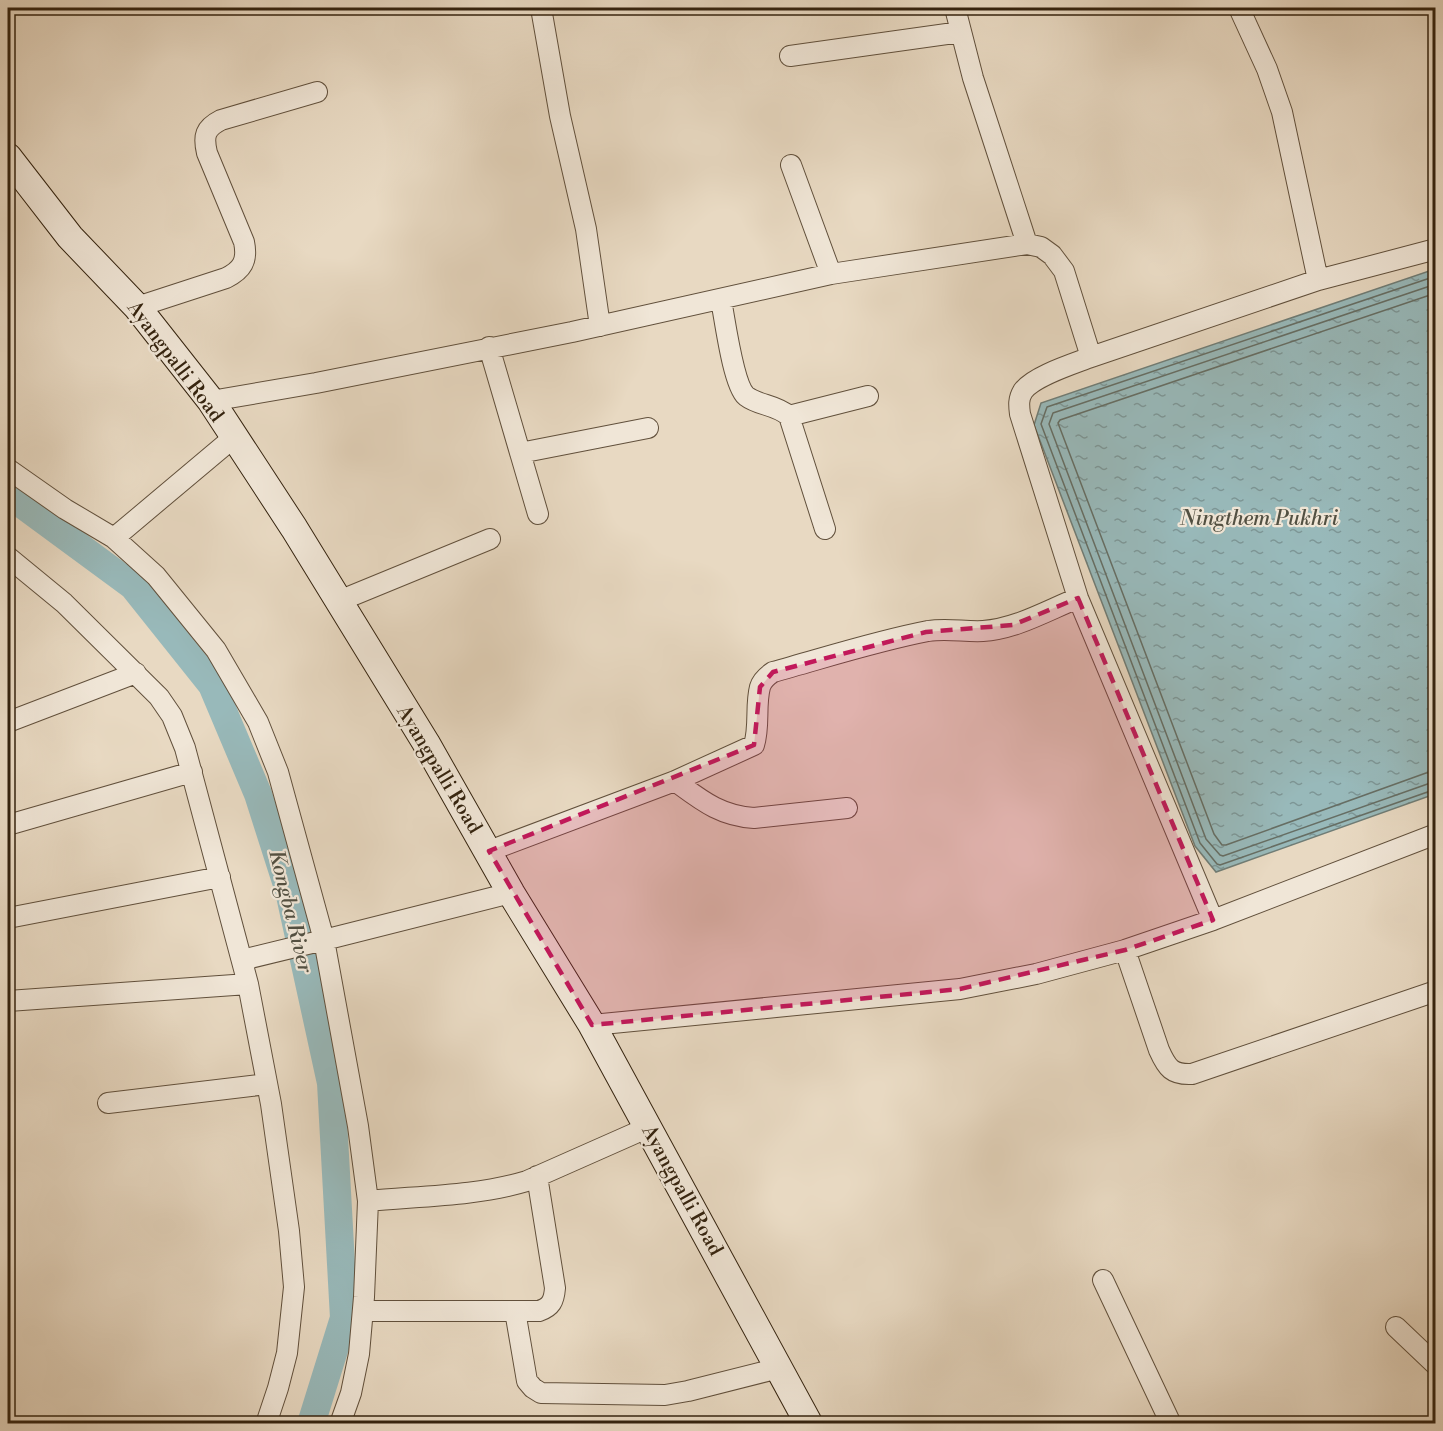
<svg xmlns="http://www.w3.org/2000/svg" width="1443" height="1431" viewBox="0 0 1443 1431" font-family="'Libre Bodoni',serif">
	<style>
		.water { fill: url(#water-ripples); stroke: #707d76; stroke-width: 1.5 }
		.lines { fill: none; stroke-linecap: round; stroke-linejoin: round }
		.shore { stroke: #666e64; stroke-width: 1.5 }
		.river { stroke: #98b9ba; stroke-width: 28 }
		.street-casing { stroke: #61503c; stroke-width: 22 }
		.secondary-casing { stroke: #34230f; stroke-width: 29 }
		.street { stroke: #f0e6d7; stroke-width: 20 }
		.secondary { stroke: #f0e6d7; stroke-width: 27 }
		.marked { fill: #c2185b; fill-opacity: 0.2; stroke: #c2185b; stroke-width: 4.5; stroke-dasharray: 12 8; stroke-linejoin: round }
		.labels { text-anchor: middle; stroke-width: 4.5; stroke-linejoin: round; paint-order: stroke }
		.street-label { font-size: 20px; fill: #34230f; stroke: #f0e6d7 }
		.water-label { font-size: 21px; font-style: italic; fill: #525042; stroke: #f0e6d7 }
	</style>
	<defs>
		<pattern id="water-ripples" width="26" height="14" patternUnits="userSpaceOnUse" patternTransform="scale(1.5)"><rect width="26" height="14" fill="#98b9ba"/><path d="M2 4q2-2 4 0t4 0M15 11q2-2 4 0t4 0" fill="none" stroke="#7d9696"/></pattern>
	</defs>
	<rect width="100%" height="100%" fill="#e8d9c2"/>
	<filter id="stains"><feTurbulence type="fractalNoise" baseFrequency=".00333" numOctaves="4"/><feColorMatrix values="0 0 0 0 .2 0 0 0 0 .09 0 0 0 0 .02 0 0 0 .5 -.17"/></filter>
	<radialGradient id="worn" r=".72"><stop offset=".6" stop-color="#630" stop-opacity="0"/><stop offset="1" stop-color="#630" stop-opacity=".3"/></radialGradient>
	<!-- water -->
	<path class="water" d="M1435,269v525l-219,78 -21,-26 -161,-421 7,-22z"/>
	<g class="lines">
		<!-- shore -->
		<path class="shore" d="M1436,276l-389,131 -6,17 159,419 17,21 3,1 216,-76
			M1436,284l-383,129 -4,11 157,415 14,16 3,1 213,-75
			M1436,293l-376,127 -2,3 156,411 8,11h4l200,-72 10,-1"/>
		<!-- river -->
		<path class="river" d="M8,494l125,92 79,99 46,109 31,97 42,192 13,235 -33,106"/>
		<defs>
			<path id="street" d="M541,8l19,108 26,113 14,97
				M955,8l18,70 54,166
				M1239,8l28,61 15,43 36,168
				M790,56l171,-24
				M791,165l40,109
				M721,300c4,20 12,84 25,96 13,10 29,8 43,20l36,113
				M137,307l89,-29c16,-8 22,-17 18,-36l-37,-89c-4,-17 -2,-25 14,-33l96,-28
				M489,347l49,167
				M1091,357c-18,7 -57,19 -68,34 -5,8 -4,15 -3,23l58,184 135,322
				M211,401l105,-18 256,-51 259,-58 196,-30 14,3 11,8 12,16 27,86 227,-77 118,-31
				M789,416l79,-20
				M520,453l128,-25
				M8,469l57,40 49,29 42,38 60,74 42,72 20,50 46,168 -82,20
				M114,538l119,-100
				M8,557l56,46 95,94 13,19 13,32 63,236 23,120 18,127 5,56 -7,66 -9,35 -12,36
				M339,601l151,-62
				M8,722l128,-49
				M675,781c26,19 45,35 79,37l93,-10
				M8,825l184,-53
				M489,851l186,-70 79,-36c6,-19 1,-39 6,-58 2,-7 7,-11 13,-15 51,-14 103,-31 155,-41 19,-3 37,1 55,0 33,-2 65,-21 95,-33
				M8,918l212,-41
				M1125,950l34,100c8,18 13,25 33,24l244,-83
				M8,1001l240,-17
				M592,1025l368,-36 76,-15 89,-24 88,-30 223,-86
				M108,1103l159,-19
				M368,1201c53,-5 109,-5 159,-20l122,-54
				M1103,1280l68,144
				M363,1311h176c12,-4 15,-10 16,-23l-18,-112
				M515,1311l12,70 6,7 8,5 124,2 23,-4 91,-23
				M1396,1327l40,38
				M340,1424l11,-31 8,-39 5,-57 4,-96 -10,-75 -34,-186 187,-47"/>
			<path id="secondary" d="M8,157l62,80 67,70 74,94 83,127 132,215 85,150 81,132 217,399"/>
		</defs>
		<!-- street casing -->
		<use href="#street" class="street-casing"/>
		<!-- secondary casing -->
		<use href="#secondary" class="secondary-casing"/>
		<!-- street -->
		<use href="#street" class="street"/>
		<!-- secondary -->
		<use href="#secondary" class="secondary"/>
	</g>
	<!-- marked area -->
	<path class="marked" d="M1078,598l135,322 -88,30 -165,39 -368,36 -103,-174 265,-106 6,-58 13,-15 153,-40 87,-7z"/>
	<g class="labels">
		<!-- street labels -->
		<g class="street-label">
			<text transform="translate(176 361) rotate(53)" y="7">Ayangpalli Road</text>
			<text transform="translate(440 769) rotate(59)" y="7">Ayangpalli Road</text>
			<text transform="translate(683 1190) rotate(61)" y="7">Ayangpalli Road</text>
		</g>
		<!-- water labels -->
		<g class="water-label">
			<text x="1259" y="525">Ningthem Pukhri</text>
			<text transform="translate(291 911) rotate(76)" y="7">Kongba River</text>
		</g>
	</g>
	<!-- margin -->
	<rect width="1443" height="1431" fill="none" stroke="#e8d9c2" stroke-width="30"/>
	<rect x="9" y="9" width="1425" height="1413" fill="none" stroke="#34230f" stroke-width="3"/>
	<rect x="15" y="15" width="1413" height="1401" fill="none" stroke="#34230f" stroke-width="1.5"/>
	<rect width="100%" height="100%" filter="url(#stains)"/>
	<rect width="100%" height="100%" fill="url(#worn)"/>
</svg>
